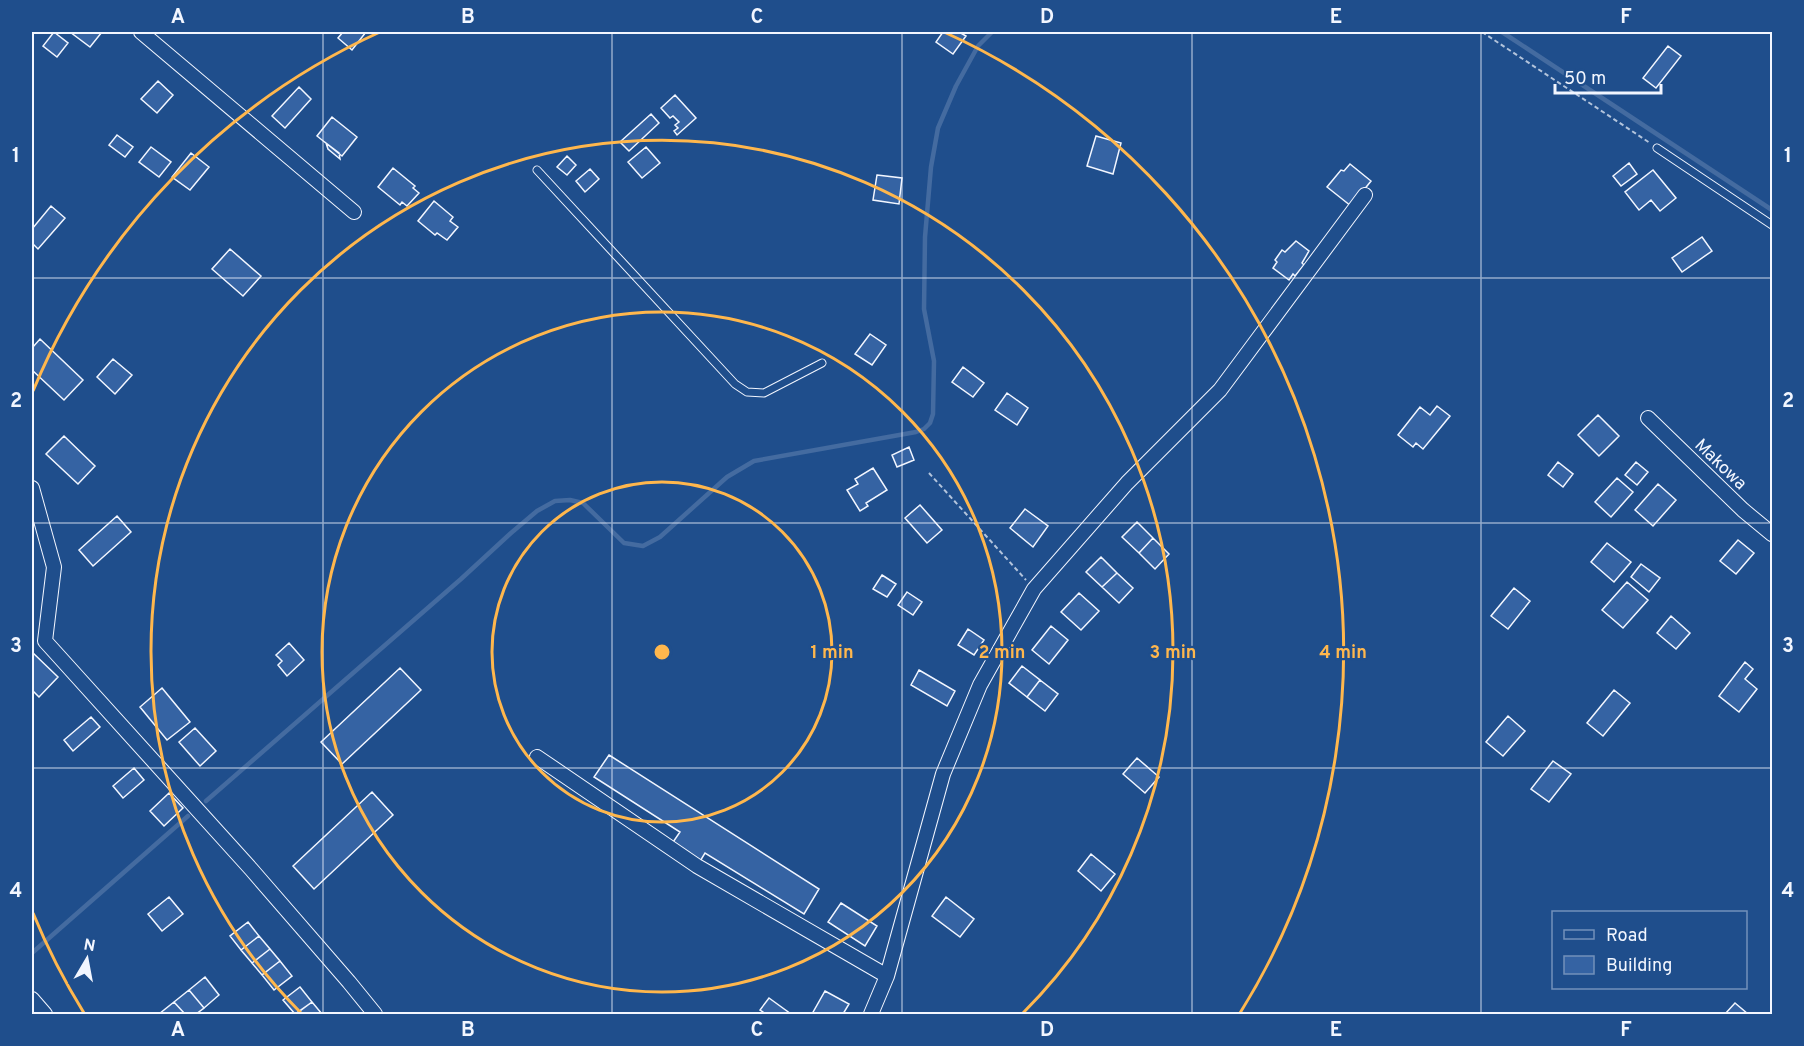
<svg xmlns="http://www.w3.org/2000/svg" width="1804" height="1046" viewBox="0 0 1804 1046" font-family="Overpass,sans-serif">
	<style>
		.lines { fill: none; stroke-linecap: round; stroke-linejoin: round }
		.stream { stroke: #446ba0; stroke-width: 4.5 }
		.building { fill: #3563a3; stroke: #f2f6ff; stroke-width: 1.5 }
		.service-casing { stroke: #f2f6ff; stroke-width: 9 }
		.minor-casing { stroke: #f2f6ff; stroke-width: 16 }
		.path { stroke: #b3c4dc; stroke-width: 2; stroke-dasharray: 4.5 3; stroke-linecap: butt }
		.service { stroke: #1f4e8c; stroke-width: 7 }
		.minor { stroke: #1f4e8c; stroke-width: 14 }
		.grid { fill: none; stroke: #f2f6ff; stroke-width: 1.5; stroke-opacity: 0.55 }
		.ring { fill: none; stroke: #ffb74d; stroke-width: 3 }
		.labels { text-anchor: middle; stroke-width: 4.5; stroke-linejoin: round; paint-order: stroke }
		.street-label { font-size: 18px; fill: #f2f6ff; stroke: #1f4e8c }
		.centre { fill: #ffb74d; stroke: #1f4e8c; stroke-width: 3 }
		.ring-label { font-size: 18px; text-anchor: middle; font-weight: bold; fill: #ffb74d; stroke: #1f4e8c; stroke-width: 4.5; stroke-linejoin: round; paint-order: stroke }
		.neatline { fill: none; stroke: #f2f6ff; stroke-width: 2 }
		.grid-label { font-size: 20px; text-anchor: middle; font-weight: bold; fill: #f2f6ff }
	</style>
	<rect width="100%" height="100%" fill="#1f4e8c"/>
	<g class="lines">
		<!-- stream -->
		<path class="stream" d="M1502,32l270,178
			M206,801l255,-222 50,-46 26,-22 18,-10 15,-1 13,3 41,40 19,3 17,-9 67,-60 27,-16 162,-29 8,-3 6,-6 3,-9 1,-53 -10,-52 1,-72 6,-70 7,-39 18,-42 22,-40 14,-14
			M32,953l156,-137"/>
	</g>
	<!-- building -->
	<path class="building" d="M54,32l14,11 -11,14 -14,-11z
		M70,32h32l-12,15z
		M343,32h23l-14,18 -14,-12z
		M943,32h16l7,4 -13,18 -17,-12z
		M1668,46l13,10 -25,32 -13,-10z
		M158,81l15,14 -16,18 -16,-14z
		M299,87l12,12 -26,29 -13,-12z
		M675,95l21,23 -19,17 -3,-4 4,-3 -3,-3 4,-3 -6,-6 -3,2 -9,-10z
		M651,114l8,9 -30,28 -9,-9z
		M332,117l25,20 -15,19 -25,-20z
		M117,135l16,12 -8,10 -16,-12z
		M1096,136l25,7 -8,31 -26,-8z
		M326,143l13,10 1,6 -12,-10z
		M151,147l20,15 -12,15 -20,-15z
		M646,147l14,16 -18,15 -14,-16z
		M191,153l18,14 -19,23 -18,-13z
		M567,156l9,9 -9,10 -10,-8z
		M1629,163l8,11 -16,12 -8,-10z
		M1350,164l21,17 -20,25 -24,-19 14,-17 3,1z
		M393,168l22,18 -2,2 6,5 -12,13 -5,-4 -2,3 -22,-18z
		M590,169l9,10 -14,13 -9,-11z
		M1653,170l23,28 -16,13 -9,-11 -12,10 -14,-18z
		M877,175l25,3 -3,26 -26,-4z
		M434,201l19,16 -3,4 8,6 -11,13 -10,-7 -2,2 -17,-14z
		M51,206l14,12 -27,31 -6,-6v-14z
		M1702,237l10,14 -30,21 -10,-14z
		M1296,241l13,10 -7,12 2,2 -9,11 -2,-2 -4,6 -16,-12 4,-6 -2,-2 7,-10 3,2z
		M230,249l31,27 -18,20 -31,-27z
		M870,334l16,11 -14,20 -17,-11z
		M40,339l43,41 -19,20 -32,-30v-22z
		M113,359l19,16 -17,19 -18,-17z
		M963,367l21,16 -11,14 -21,-15z
		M1007,393l21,15 -11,17 -22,-15z
		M1437,406l13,10 -27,33 -7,-6 -3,4 -15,-12 22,-28 10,8z
		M1598,415l21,21 -20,20 -21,-21z
		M64,436l31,30 -17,18 -32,-30z
		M909,447l5,13 -17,7 -5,-12z
		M1558,462l15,12 -10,13 -15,-12z
		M1636,462l12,10 -11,13 -12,-10z
		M873,468l14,22 -21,13 2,3 -8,5 -13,-21 11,-6 -3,-5z
		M1617,478l16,14 -22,25 -16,-15z
		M1658,484l18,16 -23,26 -18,-16z
		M920,505l22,25 -15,13 -22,-25z
		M1025,509l23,17 -15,21 -23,-19z
		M117,516l14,16 -38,34 -14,-16z
		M1137,522l16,16 -14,15 -17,-16z
		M1153,538l16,16 -14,15 -16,-16z
		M1738,540l16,13 -18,21 -16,-13z
		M1607,543l24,19 -17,20 -23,-20z
		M1101,557l16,16 -15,14 -16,-15z
		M1641,564l19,14 -11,14 -18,-15z
		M1117,573l16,15 -14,15 -17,-16z
		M882,575l14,9 -9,13 -14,-8z
		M1627,582l21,18 -25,28 -21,-18z
		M1514,588l16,13 -22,28 -17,-13z
		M907,592l15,10 -9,13 -15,-10z
		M1079,593l20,18 -18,19 -20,-18z
		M1671,616l19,17 -14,16 -19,-16z
		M1051,626l17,14 -19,24 -17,-14z
		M968,629l16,11 -10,15 -16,-10z
		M289,643l15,17 -17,16 -9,-11 4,-4 -6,-6z
		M32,652l26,25 -19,20 -7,-7z
		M1745,662l8,7 -8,10 12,10 -18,23 -20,-16z
		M1022,666l18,14 -13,17 -18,-14z
		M400,668l21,22 -79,74 -21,-22z
		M919,670l36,21 -8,15 -36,-21z
		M1040,680l18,14 -13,17 -18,-14z
		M162,688l28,34 -23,18 -27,-33z
		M1614,690l16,13 -27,33 -16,-13z
		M1508,716l17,15 -22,25 -17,-14z
		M91,717l9,10 -27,24 -9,-11z
		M195,728l21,23 -16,15 -21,-24z
		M609,755l210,134 -15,25 -99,-61 -6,10 -28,-18 9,-13 -86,-55z
		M1137,758l22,19 -14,16 -22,-19z
		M1553,761l18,13 -22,28 -18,-13z
		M134,768l10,12 -21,18 -10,-12z
		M372,792l21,23 -79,74 -21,-23z
		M169,793l14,15 -19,18 -14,-15z
		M1091,854l24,20 -14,17 -23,-20z
		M169,897l14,17 -21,17 -14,-17z
		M946,897l28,22 -14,18 -28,-21z
		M841,903l36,23 -12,20 -37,-24z
		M248,922l11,14 -18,14 -11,-14z
		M259,936l11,13 -18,14 -11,-13z
		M270,949l10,12 -18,14 -10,-12z
		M280,961l12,15 -18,14 -12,-15z
		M205,977l14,18 -15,13 -15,-18z
		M300,987l12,15 -17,12 -12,-14z
		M189,990l15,18 -8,6h-11l-11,-12z
		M825,991l24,13 -6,10h-31z
		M769,998l22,16h-25l-6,-4z
		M174,1002l11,12h-26z
		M312,1002l10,12h-26z
		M1735,1003l13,11h-23z"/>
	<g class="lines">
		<defs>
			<path id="service" d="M1657,148l115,77
				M537,170l198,214 12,8 17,1 58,-30"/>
			<path id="minor" d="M141,32l213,180
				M1648,418l95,92 29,24
				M32,488l22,79 -9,74 206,228 98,113 26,32
				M537,757l160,109 190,110 56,-202 37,-89 54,-96 93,-106 93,-93 145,-195
				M32,999l13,15
				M871,1014l16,-38"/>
		</defs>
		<!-- service casing -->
		<use href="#service" class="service-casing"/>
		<!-- minor casing -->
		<use href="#minor" class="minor-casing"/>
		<!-- path -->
		<path class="path" d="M1482,32l168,111
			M929,473l97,107"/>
		<!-- service -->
		<use href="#service" class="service"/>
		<!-- minor -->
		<use href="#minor" class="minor"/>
	</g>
	<!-- grid -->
	<path class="grid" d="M323,32v982M612,32v982M902,32v982M1192,32v982M1481,32v982M32,278h1740M32,523h1740M32,768h1740"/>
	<!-- distance rings -->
	<g class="ring">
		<circle cx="662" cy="652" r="170"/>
		<circle cx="662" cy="652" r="340"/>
		<path d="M301 1013A511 511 0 1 1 1023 1013"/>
		<path d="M84 1013A681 681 0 0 1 33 913M33 391A681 681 0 0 1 380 32M944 32A681 681 0 0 1 1240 1013"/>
	</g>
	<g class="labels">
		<!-- street labels -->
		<g class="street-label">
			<text transform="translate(1721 464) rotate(44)" y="6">Makowa</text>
		</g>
	</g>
	<circle cx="662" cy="652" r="9" class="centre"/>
	<g class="ring-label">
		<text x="832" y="658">1 min</text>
		<text x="1002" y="658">2 min</text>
		<text x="1173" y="658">3 min</text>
		<text x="1343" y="658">4 min</text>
	</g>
	<!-- border -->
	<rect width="1804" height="1046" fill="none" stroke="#1f4e8c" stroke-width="66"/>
	<!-- legend -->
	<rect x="1552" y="911" width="195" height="78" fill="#1f4e8c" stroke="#7391ba" stroke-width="1.5"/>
	<rect x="1564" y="930" width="30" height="9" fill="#1f4e8c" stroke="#7391ba" stroke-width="1.5"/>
	<text x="1606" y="941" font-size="18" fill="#f2f6ff">Road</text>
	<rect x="1564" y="956" width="30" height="18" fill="#3563a3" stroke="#7391ba" stroke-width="1.5"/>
	<text x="1606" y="971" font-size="18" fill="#f2f6ff">Building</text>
	<!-- north arrow -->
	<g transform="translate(87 959) rotate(10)" stroke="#1f4e8c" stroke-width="4.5" paint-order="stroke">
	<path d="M0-4.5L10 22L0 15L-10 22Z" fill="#f2f6ff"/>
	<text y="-9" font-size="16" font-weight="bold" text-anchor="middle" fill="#f2f6ff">N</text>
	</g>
	<!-- scale -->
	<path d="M1555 84v9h106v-9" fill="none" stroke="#f2f6ff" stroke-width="3"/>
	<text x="1564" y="84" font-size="18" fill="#f2f6ff" stroke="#1f4e8c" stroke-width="4.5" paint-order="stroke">50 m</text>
	<rect x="33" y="33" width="1738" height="980" class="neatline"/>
	<g class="grid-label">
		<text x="178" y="23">A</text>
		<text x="468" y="23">B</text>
		<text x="757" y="23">C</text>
		<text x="1047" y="23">D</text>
		<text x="1336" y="23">E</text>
		<text x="1626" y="23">F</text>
		<text x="16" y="162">1</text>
		<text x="1788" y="162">1</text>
		<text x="16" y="407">2</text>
		<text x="1788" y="407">2</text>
		<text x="16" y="652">3</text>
		<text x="1788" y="652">3</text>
		<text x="16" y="897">4</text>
		<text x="1788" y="897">4</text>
		<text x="178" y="1036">A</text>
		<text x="468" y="1036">B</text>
		<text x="757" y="1036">C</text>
		<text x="1047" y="1036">D</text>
		<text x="1336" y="1036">E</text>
		<text x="1626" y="1036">F</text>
	</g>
</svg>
